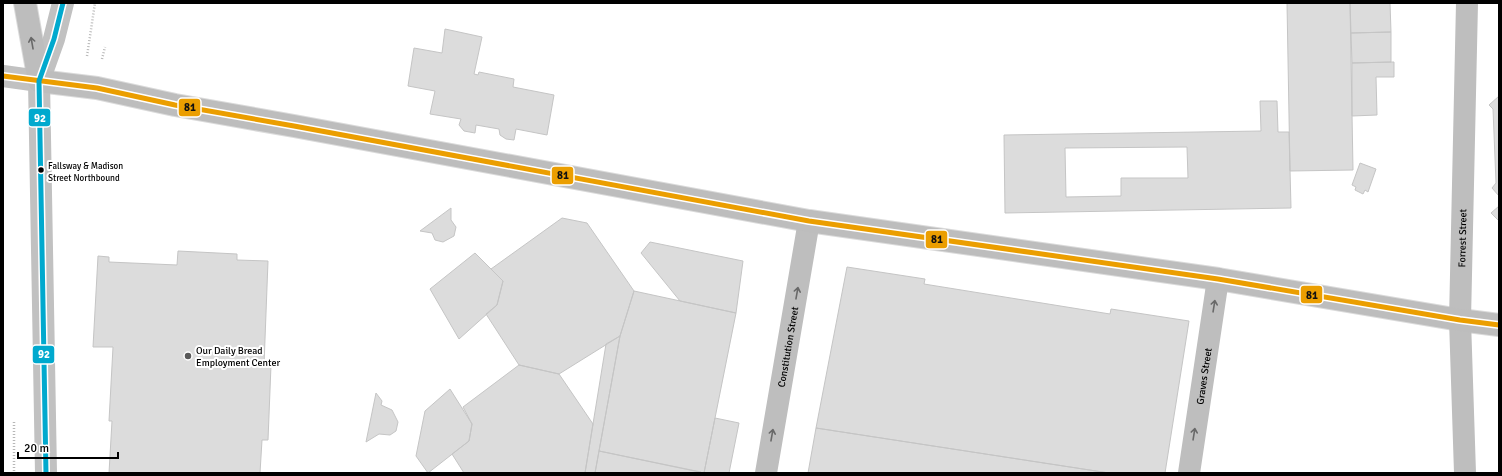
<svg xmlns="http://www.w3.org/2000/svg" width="1502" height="476" viewBox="0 0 1502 476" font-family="Signika,sans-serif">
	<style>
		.building { fill: #dcdcdc; stroke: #c5c5c5; fill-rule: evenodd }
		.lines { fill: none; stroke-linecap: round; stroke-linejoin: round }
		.primary-casing { stroke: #dbdbdb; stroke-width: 24 }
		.motorway-casing { stroke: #dbdbdb; stroke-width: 24 }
		.path { stroke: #b8b8b8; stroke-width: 2.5; stroke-dasharray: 1 2; stroke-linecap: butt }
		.minor { stroke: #bebebe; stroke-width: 22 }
		.secondary { stroke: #c1c1c1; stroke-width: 22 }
		.primary { stroke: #bdbdbd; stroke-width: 22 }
		.motorway { stroke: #bdbdbd; stroke-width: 22 }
		.bus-1-casing { stroke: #fff; stroke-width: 8 }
		.bus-2-casing { stroke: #fff; stroke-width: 8 }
		.bus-1 { stroke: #eb9e00; stroke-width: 5 }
		.bus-2 { stroke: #00a9ce; stroke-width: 5 }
		.oneway { stroke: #686868 }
		.bus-dot { fill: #000; stroke: #fff; stroke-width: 1.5 }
		.poi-dot { fill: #595959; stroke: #fff; stroke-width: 1.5 }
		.labels { text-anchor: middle; stroke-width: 4; stroke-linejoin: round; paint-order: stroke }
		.bus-label { font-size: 9px; fill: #000; stroke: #fff; text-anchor: start }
		.street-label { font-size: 10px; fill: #000; stroke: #fff }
		.poi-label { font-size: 10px; fill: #000; stroke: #fff; text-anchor: start }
		.line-badge { stroke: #fff; stroke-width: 1.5 }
		.badge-label { font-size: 11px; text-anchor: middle; font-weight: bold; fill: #fff }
		.pale-badge-label { font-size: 11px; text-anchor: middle; font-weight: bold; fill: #111 }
	</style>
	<rect width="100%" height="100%" fill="#fff"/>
	<!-- building -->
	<path class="building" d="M1287,3h63l3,167 -63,1z
		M1350,3h40l1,29 -40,1z
		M445,29l37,8 -8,37 4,1 1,-3 35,7 -1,8 41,8 -7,40 -31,-6 -2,11 -8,-1 -6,-4 -1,-6 -23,-4 -1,8 -11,-2 -5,-6 2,-6 -31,-5 5,-23 -27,-5 6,-38 28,5z
		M1391,32v30l-39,1 -1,-30z
		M1394,62v15h-18l1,38 -25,1v-53z
		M1499,96v100l-7,-8 4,-5 -3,-74 -4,-4z
		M1260,101h17l1,31h11l2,76 -286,5 -1,-78 257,-4zM1187,147l1,31h-67v18l-55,1 -1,-49z
		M1360,163l16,6 -8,23 -3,-2 -2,4 -8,-4 1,-3 -4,-2z
		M1499,206v15l-8,-8z
		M451,208v12l5,7 -2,9 -11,6 -8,-2 -3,-7 -12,-2z
		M562,218l25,5 47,68 -14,45 -61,38 -40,-9 -33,-51 11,-9 6,-24 -12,-12z
		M650,242l93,19 -7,52 -56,-12 -39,-48z
		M178,251l59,3v6l31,1 -4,104h7l-3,75h-6l-2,33h-151l3,-52h-3l4,-74h-20l5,-91 11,1v5l68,3z
		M475,253l28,28 -6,24 -38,34 -29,-50z
		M847,267l78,12 -1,5 186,30 1,-5 78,12 -24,152h-56l-293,-45z
		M634,291l102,22 -32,160 -105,-22 21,-115z
		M620,336l-25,137h-10l21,-129z
		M519,365l40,9 34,50 -8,49h-121l-12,-19 17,-13 3,-17 -9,-17z
		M450,389l22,35 -3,17 -41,32 -12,-17 9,-45z
		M376,393l6,8 -1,4 11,5 6,12 -2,9 -6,4 -11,-1 -13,8z
		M715,418l24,5 -10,50h-28h3z
		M816,428l293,45h-301z
		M599,451l102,21v1h-106z"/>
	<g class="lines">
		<defs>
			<path id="primary" d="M39,81l58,7 78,17 119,21 515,95 409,58 242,41 39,5"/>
			<path id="motorway" d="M25,3l14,78"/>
		</defs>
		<!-- primary casing -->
		<use href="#primary" class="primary-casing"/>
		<!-- motorway casing -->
		<use href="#motorway" class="motorway-casing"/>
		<!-- path -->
		<path class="path" d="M87,56l8,-53
			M102,59l3,-12
			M14,422v51"/>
		<!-- minor -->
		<g class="minor">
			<path id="s1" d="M766,473l43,-252"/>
			<path id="s2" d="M1189,473l29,-194"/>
			<path id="s3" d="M1465,473l-5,-153 7,-317"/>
		</g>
		<!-- secondary -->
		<path class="secondary" d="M3,76l36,5
			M46,473l-7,-392 15,-42 9,-36"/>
		<!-- primary -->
		<use href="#primary" class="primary"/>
		<!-- motorway -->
		<use href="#motorway" class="motorway"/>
		<defs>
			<path id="bus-1" d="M3,76l94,12 78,17 119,21 515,95 409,58 242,41 39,5"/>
			<path id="bus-2" d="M46,473l-7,-392 15,-42 9,-36"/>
		</defs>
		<!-- bus-1 casing -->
		<use href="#bus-1" class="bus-1-casing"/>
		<!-- bus-2 casing -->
		<use href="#bus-2" class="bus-2-casing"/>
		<!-- bus-1 -->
		<use href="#bus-1" class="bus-1"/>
		<!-- bus-2 -->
		<use href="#bus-2" class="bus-2"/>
	</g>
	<!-- one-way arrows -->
	<defs><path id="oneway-shaft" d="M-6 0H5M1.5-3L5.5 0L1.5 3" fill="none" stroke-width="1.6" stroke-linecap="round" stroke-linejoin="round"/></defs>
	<g class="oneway">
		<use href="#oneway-shaft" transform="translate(32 43) rotate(-100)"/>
		<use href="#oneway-shaft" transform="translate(797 293) rotate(-80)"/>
		<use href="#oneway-shaft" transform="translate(1214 306) rotate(-81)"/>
		<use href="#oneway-shaft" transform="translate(1194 434) rotate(-81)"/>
		<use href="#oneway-shaft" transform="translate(772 435) rotate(-80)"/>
	</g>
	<!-- markers -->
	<circle class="bus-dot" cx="41" cy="170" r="3.5"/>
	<circle class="poi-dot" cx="188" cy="356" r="4"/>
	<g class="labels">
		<!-- bus labels -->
		<g class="bus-label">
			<text x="48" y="169">Fallsway &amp; Madison<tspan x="48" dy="12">Street Northbound</tspan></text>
		</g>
		<!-- street labels -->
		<g class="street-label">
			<text dy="4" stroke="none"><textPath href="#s3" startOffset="235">Forrest Street</textPath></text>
			<text dy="4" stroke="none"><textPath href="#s1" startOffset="128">Constitution Street</textPath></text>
			<text dy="4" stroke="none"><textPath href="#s2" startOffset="98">Graves Street</textPath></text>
		</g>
		<!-- poi labels -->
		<g class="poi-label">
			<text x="196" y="354">Our Daily Bread<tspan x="196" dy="12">Employment Center</tspan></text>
		</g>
	</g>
	<g class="line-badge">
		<rect x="178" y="98" width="23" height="19" rx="4" fill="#eb9e00"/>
		<rect x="28" y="108" width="23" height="19" rx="4" fill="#00a9ce"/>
		<rect x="551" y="166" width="23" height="19" rx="4" fill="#eb9e00"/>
		<rect x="925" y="230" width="23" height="19" rx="4" fill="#eb9e00"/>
		<rect x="1300" y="285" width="23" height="19" rx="4" fill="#eb9e00"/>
		<rect x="32" y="345" width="23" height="19" rx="4" fill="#00a9ce"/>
	</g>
	<g class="badge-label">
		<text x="40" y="122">92</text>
		<text x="44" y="358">92</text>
	</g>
	<g class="pale-badge-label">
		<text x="190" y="111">81</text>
		<text x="563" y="179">81</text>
		<text x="937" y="243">81</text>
		<text x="1312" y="299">81</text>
	</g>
	<!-- border -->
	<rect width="1502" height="476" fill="none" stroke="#000000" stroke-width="8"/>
	<!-- scale -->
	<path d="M18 452v6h100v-6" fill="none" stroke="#000000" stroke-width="2"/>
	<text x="24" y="452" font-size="12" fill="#000000" stroke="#ffffff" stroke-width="3" paint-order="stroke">20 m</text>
</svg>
